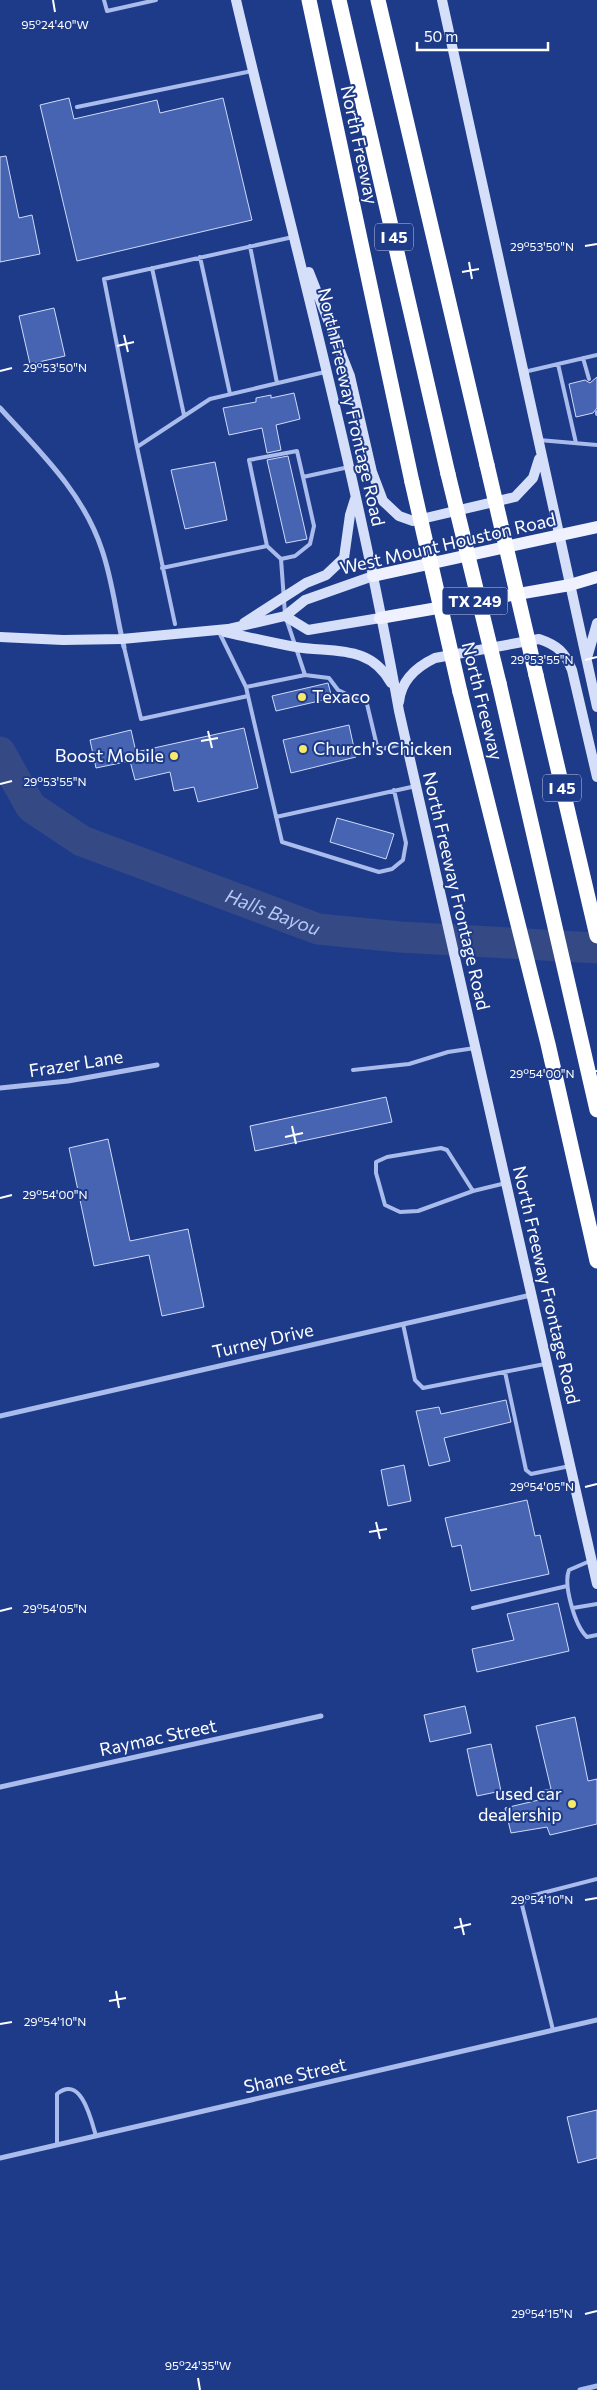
<svg xmlns="http://www.w3.org/2000/svg" width="597" height="2390" viewBox="0 0 597 2390" font-family="Commissioner,sans-serif">
	<style>
		.lines { fill: none; stroke-linecap: round; stroke-linejoin: round }
		.river { stroke: #354985; stroke-width: 31 }
		.building { fill: #4764b2; stroke: #cfdaf8 }
		.service { stroke: #aabcec; stroke-width: 4 }
		.minor { stroke: #aabcec; stroke-width: 5 }
		.secondary { stroke: #d6dff9; stroke-width: 10 }
		.primary { stroke: #eff2fe; stroke-width: 12 }
		.motorway { stroke: #fff; stroke-width: 15 }
		.motorway-bridge { stroke: #fff; stroke-width: 15 }
		.ticks { fill: none; stroke: #fff; stroke-width: 2 }
		.poi-dot { fill: #fae969; stroke: #1e3b8a; stroke-width: 2 }
		.labels { text-anchor: middle; stroke-width: 4; stroke-linejoin: round; paint-order: stroke }
		.shield { fill: #1e3b8a; stroke: #bcc4dc; stroke-width: 1 }
		.shield-label { font-size: 16px; font-weight: bold; fill: #fff }
		.street-label { font-size: 18px; fill: #fff; stroke: #1e3b8a }
		.poi-label { font-size: 18px; fill: #fff; stroke: #1e3b8a; text-anchor: start }
		.water-label { font-size: 19px; font-style: italic; fill: #b5c7f3; stroke: #1e3b8a }
		.ticks-label { font-size: 12px; text-anchor: middle; fill: #fff; stroke: #1e3b8a; stroke-width: 4; stroke-linejoin: round; paint-order: stroke }
	</style>
	<rect width="100%" height="100%" fill="#1e3b8a"/>
	<g class="lines">
		<!-- river -->
		<path class="river" id="s1" d="M0,752l31,55 51,34 236,88 82,8 197,11"/>
	</g>
	<!-- building -->
	<path class="building" d="M69,98l5,21 83,-19 3,13 63,-15 29,122 -175,41 -37,-156z
		M6,156l13,62 13,-3 8,39 -40,8v-105z
		M54,308l11,48 -35,8 -11,-48z
		M597,377v31l-4,5 -17,4 -7,-33 16,-4 5,3z
		M294,393l6,26 -24,6 5,25 -14,3 -5,-25 -33,7 -6,-27 33,-6v-4l15,-3v3z
		M288,456l19,83 -21,4 -19,-83z
		M215,462l12,58 -42,9 -14,-59z
		M328,683l4,15 -56,13 -4,-15z
		M349,725l7,32 -65,16 -8,-33z
		M244,728l14,60 -60,14 -4,-15 -20,4 -4,-19 -35,8 -5,-19 -34,7 -6,-28 41,-10 5,22z
		M337,818l57,16 -8,25 -56,-17z
		M386,1097l6,25 -137,29 -5,-25z
		M108,1139l22,102 58,-12 16,78 -42,9 -13,-61 -55,11 -25,-118z
		M506,1400l5,22 -67,16 6,23 -21,5 -13,-55 23,-4 2,7z
		M404,1465l7,36 -23,5 -7,-36z
		M527,1500l8,36 5,-1 9,39 -78,17 -10,-46 -9,2 -7,-29z
		M558,1603l11,48 -92,21 -5,-23 42,-9 -7,-26z
		M465,1706l6,27 -41,9 -6,-27z
		M575,1717l13,64 9,-2v45l-47,11 -3,-8 -36,6 -6,-25 38,-9 -2,-8 10,-2 -15,-63z
		M491,1744l10,47 -24,5 -10,-47z
		M597,2110v48l-19,5 -11,-46z"/>
	<g class="lines">
		<!-- service -->
		<path class="service" d="M104,0l3,11 49,-11
			M77,107l175,-36
			M250,246l27,137
			M200,257l30,137
			M152,268l32,147
			M583,358l6,21
			M558,364l18,79
			M524,372l73,-17
			M597,412v2
			M539,440l58,5
			M137,447l-33,-168 189,-42
			M267,546l14,13
			M162,568l105,-22 -18,-86 48,-9 6,26 46,-10
			M285,614l-4,-55 14,-3 15,-12 4,-18 -11,-49
			M287,621l18,54
			M175,624l-38,-177 73,-48 115,-27
			M219,632l27,55 2,9
			M124,647l17,72 107,-23 34,146 97,30 13,-3 11,-9 3,-17 -12,-53
			M246,687l59,-12 24,3 9,12 29,14 11,46 28,-7
			M276,817l140,-31
			M353,1070l56,-6 39,-12 27,-4
			M473,1191l-26,-41 -6,-2 -54,9 -11,5v11l9,32 15,7 18,-1 55,-20 33,-8
			M403,1324l12,56 8,8 122,-24
			M505,1372l21,98 5,4 39,-8
			M590,1561l-21,9c-6,15 6,56 18,67l10,-2
			M473,1608l94,-22
			M573,1608l24,-4
			M553,2030l-31,-125 5,-8 70,-18
			M57,2145v-51c24,-20 34,25 39,42"/>
		<!-- minor -->
		<path class="minor" d="M0,408c39,43 83,84 102,142 11,32 14,65 22,97
			M0,1088l68,-7 89,-16
			M0,1416l531,-121
			M0,1787l321,-71
			M0,2158l597,-138
			M580,2390l17,-4"/>
		<!-- secondary -->
		<path class="secondary" d="M236,0c56,237 121,472 163,711l198,873
			M442,0l155,707
			M309,272l41,104 22,96 11,29 16,15 14,5 102,-24 18,-19 6,-19
			M285,616l23,14 72,-12
			M244,623l62,-40 20,-8 18,-17 6,-43 5,-16
			M225,632c23,5 47,11 71,15 37,6 74,-3 95,36
			M0,637l63,3 59,-1 106,-10 57,-13 20,-16 68,-24
			M587,658l10,-35
			M399,702c2,-21 17,-35 36,-44l104,-19c18,6 26,13 33,31l25,107"/>
		<!-- primary -->
		<path class="primary" d="M373,576l224,-49
			M380,618l190,-33 27,-8"/>
		<!-- motorway -->
		<path class="motorway" d="M309,0l103,482
			M339,0l109,474
			M378,0l109,465
			M536,675l61,261
			M499,683l98,427
			M460,692l88,352 49,217"/>
		<!-- motorway-bridge -->
		<path class="motorway-bridge" d="M487,465l49,210
			M448,474l51,209
			M412,482l48,210"/>
	</g>
	<!-- ticks -->
	<path class="ticks" d="M53,0l2,12M585,246l12,-2M469,262l3,17M462,272l17,-3M124,335l4,17M117,346l17,-4M0,371l12,-3M585,660l12,-3M208,731l4,17M201,741l17,-3M0,784l12,-3M585,1073l12,-2M292,1126l4,18M285,1137l18,-4M0,1198l12,-3M585,1487l12,-3M376,1522l4,17M369,1532l18,-3M0,1611l12,-3M585,1900l12,-2M460,1918l4,17M454,1928l17,-4M116,1991l3,17M109,2001l17,-3M0,2024l12,-2M585,2314l12,-3M198,2378l2,12"/>
	<!-- markers -->
	<g class="poi-dot">
		<circle cx="302" cy="697" r="5"/>
		<circle cx="303" cy="749" r="5"/>
		<circle cx="174" cy="756" r="5"/>
		<circle cx="572" cy="1804" r="5"/>
	</g>
	<g class="labels">
		<!-- shield labels -->
		<g class="shield">
			<rect x="375" y="223.5" width="38" height="27" rx="4"/>
			<rect x="442.5" y="587.5" width="65" height="27" rx="4"/>
			<rect x="543" y="774.5" width="38" height="27" rx="4"/>
		</g>
		<g class="shield-label">
			<text x="394" y="243">I 45</text>
			<text x="475" y="607">TX 249</text>
			<text x="562" y="794">I 45</text>
		</g>
		<!-- street labels -->
		<g class="street-label">
			<text transform="translate(359 145) rotate(78)" y="6">North Freeway</text>
			<text transform="translate(351 407) rotate(77)" y="6">North Freeway Frontage Road</text>
			<text transform="translate(448 544) rotate(-13)" y="6">West Mount Houston Road</text>
			<text transform="translate(482 701) rotate(76)" y="6">North Freeway</text>
			<text transform="translate(456 891) rotate(77)" y="6">North Freeway Frontage Road</text>
			<text transform="translate(76 1064) rotate(-9)" y="6">Frazer Lane</text>
			<text transform="translate(546 1285) rotate(77)" y="6">North Freeway Frontage Road</text>
			<text transform="translate(263 1341) rotate(-13)" y="6">Turney Drive</text>
			<text transform="translate(158 1738) rotate(-12)" y="6">Raymac Street</text>
			<text transform="translate(295 2076) rotate(-13)" y="6">Shane Street</text>
		</g>
		<!-- poi labels -->
		<g class="poi-label">
			<text x="312" y="703">Texaco</text>
			<text x="313" y="755">Church's Chicken</text>
			<text x="164" y="762" text-anchor="end">Boost Mobile</text>
			<text x="562" y="1800" text-anchor="end">used car<tspan x="562" dy="21">dealership</tspan></text>
		</g>
		<!-- water labels -->
		<g class="water-label">
			<text dy="7" stroke="none"><textPath href="#s1" startOffset="328">Halls Bayou</textPath></text>
		</g>
	</g>
	<g class="ticks-label">
		<text x="55" y="29">95°24'40"W</text>
		<text x="542" y="251">29°53'50"N</text>
		<text x="55" y="372">29°53'50"N</text>
		<text x="542" y="664">29°53'55"N</text>
		<text x="55" y="786">29°53'55"N</text>
		<text x="542" y="1078">29°54'00"N</text>
		<text x="55" y="1199">29°54'00"N</text>
		<text x="542" y="1491">29°54'05"N</text>
		<text x="55" y="1613">29°54'05"N</text>
		<text x="542" y="1904">29°54'10"N</text>
		<text x="55" y="2026">29°54'10"N</text>
		<text x="542" y="2318">29°54'15"N</text>
		<text x="198" y="2370">95°24'35"W</text>
	</g>
	<!-- scale -->
	<path d="M417 42v8h131v-8" fill="none" stroke="#ffffff" stroke-width="2.5"/>
	<text x="424" y="42" font-size="15" fill="#ffffff" stroke="#1e3b8a" stroke-width="4" paint-order="stroke">50 m</text>
</svg>
